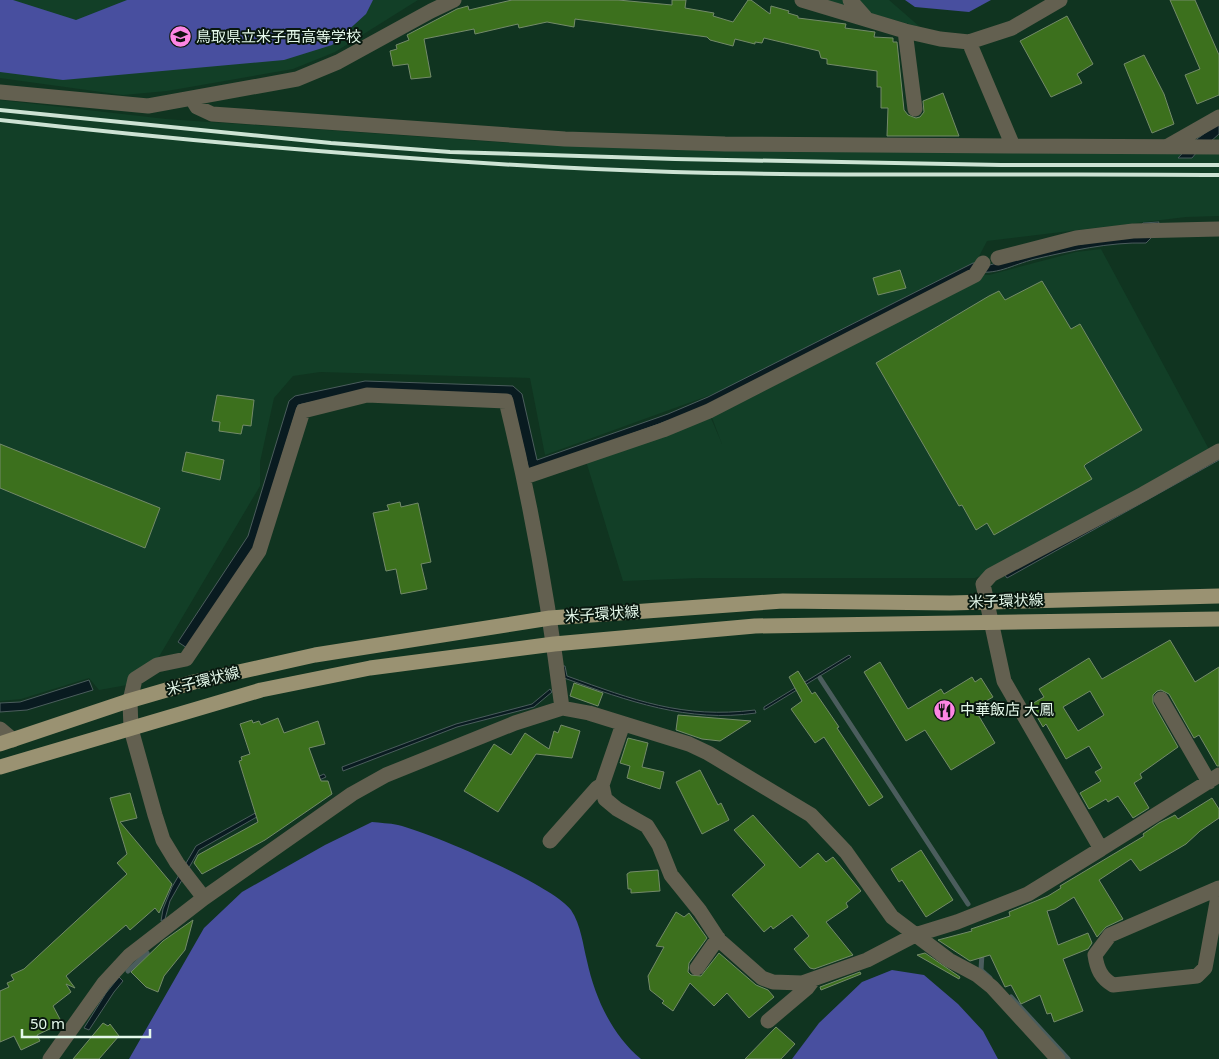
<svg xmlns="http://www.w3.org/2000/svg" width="1219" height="1059" viewBox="0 0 1219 1059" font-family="'Noto Sans','Noto Sans JP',sans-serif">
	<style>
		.built { fill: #123f27 }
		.forest { fill: #484f9f }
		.water { fill: #091b20; stroke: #4b5d5d }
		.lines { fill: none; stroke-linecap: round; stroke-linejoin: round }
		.stream { stroke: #4b5d5d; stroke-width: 5 }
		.building { fill: #3c701d; stroke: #738a69; fill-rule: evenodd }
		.minor { stroke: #636050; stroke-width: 15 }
		.major { stroke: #9a9272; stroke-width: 15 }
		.rail { stroke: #cde3d4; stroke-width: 4 }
		.labels { text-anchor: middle; stroke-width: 4; stroke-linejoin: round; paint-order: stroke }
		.poi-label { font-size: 15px; fill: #e4f8ea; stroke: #09180f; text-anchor: start }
		.street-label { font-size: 15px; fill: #e4f8ea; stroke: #09180f }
	</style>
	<rect width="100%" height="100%" fill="#103420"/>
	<!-- built -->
	<path class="built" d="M0,0h418l-83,52 -42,17 -126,22 -44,4 -123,-17z
		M825,0h64l31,27 -80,-22z
		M0,100l166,19 345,24 340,9 368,-1v65l-33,1 -199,24 -12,23 -237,121 -193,70 -15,-77 -210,-6 -27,4 -19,22 -14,64v24l-116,196 -45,8 -10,-12 -68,21 -21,2z
		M1101,249l110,204 -215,116 -21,9h-275l-77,3 -37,-120 124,-45 12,28 -11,-29 272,-140h6l87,-23z"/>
	<!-- forest -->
	<path class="forest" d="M0,0h13l63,20 51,-20h246l-7,14 -34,31 -48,15 -221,20 -63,-8z
		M905,0h86l-22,12 -54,-5z
		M372,822c8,1 17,1 26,3 33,8 155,60 173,85 10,15 12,35 16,51 8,37 25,74 54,98h-512l75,-131 38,-36 83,-47z
		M892,970l32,5 34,29 25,27 15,28h-206l27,-36 43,-41z"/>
	<!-- water -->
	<path class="water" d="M1219,123v11l-9,8 -4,-1 -14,17h-14l16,-17z
		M1159,222l-6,14 -7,7c-37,-1 -76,8 -111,16 -24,6 -38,17 -63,12l-266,136 -177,64 -18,-76 -184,4 -29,6 -45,145 -66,98 -9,-6 70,-106 41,-135 6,-5 70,-15 148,5 9,8 15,66 131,-46 40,-17 265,-134 17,2 38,-12 107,-18 8,-12z
		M1219,455v5l-212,118 -3,-4z
		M849,655l2,2 -87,53v-3z
		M562,666h3l2,10c67,24 115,43 188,34l1,3c-68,10 -128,-12 -192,-35z
		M89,680l4,10 -66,20 -27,2v-9l20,-1z
		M550,689l2,3 -18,15 -77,20 -114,44 -1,-4 114,-43 76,-20z
		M324,774l2,3 -44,20 -20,17 -63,36 -29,51 -5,18 -4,2 2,-12 9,-22 24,-41 63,-35 20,-17z
		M119,977l4,4 -9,11 -25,38 -5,-2 22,-35z"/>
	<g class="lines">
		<!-- stream -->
		<path class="stream" d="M820,678l148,226
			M982,953l-1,17 9,8
			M128,971l19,-18
			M1011,997l57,62"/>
	</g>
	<!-- building -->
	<path class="building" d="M512,0h106l54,5v-5h14l-1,8 29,5 -1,3 20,6 15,-22h3l19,14 1,-8 18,5 -1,2 10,3v2l48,6 -1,4 30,4 -1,5 19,1v4h4l7,68 4,5 8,3 4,-1 4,-5 -1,-11 20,-8 16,43h-72l1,-28h-7v-21h-4v-16l-50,-7v-5l-6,-1 -2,-7 -55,-13 -2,5 -7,-1v2l-20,-5 -2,7 -23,-6 -3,-3 -132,-18 -1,8 -27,-5 -28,6 -1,-4 -43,10 -1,-5 -50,10 7,38 -20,2 -3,-15 -15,2 -3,-15 7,-2 -1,-4 13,-5 -2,-5 50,-26 11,-3 1,4z
		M1170,0h25l24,55v40l-22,9 -12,-29 15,-6z
		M1067,16l26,48 -16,10 5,9 -31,14 -31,-56z
		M1144,55l20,39 10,30 -22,9 -28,-69z
		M900,270l6,18 -28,7 -5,-17z
		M1042,281l29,48 9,-5 62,106 -56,34 -2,2 8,13 -98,56 -7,-12 -11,7 -14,-25 -3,1 -83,-143 113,-67 10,-5 6,9z
		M217,395l37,5 -3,26 -8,-1 -2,9 -22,-3 1,-9 -8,-1z
		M0,444l160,64 -15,40 -145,-60z
		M186,452l38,8 -4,20 -38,-9z
		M400,502l1,5 17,-4 13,59 -10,2 6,25 -26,5 -5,-25 -10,2 -13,-58 16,-3 -2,-5z
		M1170,640l25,42 24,-15v99h-2l-18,-31 -5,3 -25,-44 -8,-4 -4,1 -4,4v8l25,44 -38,27 2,4 -8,5 15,25 -16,10 -15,-22 -10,6 -2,-3 -17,10 -9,-16 21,-12 -6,-9 7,-4 -13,-22 -23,13 -20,-35 -3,3 -13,-22 14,-8 -5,-8 50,-31 13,21zM1090,691l14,24 -26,16 -15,-24z
		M880,662l28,47 33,-20 3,5 28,-17 3,5 6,-4 12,19 -19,11 21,35 -44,27 -26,-40 -19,11 -42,-69z
		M798,671l14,23 3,-2 24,35 -2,1 46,69 -14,9 -45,-69 -9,6 -24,-34 11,-8 -13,-24z
		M574,683l29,10 -5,13 -28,-10z
		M678,715l73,6 -31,20 -18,-2 -26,-9z
		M278,718l6,15 34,-12 7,23 -16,4 12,33h7l4,13 -67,46 -63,34 -8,-11 4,-8 60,-33 -19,-61 3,-1 -1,-3 9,-3 -10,-30 12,-4 1,3 6,-2 2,4z
		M561,725l19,6 -8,27 -36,-4 -38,58 -34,-21 30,-47 17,11 14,-22 24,16 5,-18 4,2z
		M628,738l20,5 -6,24 22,5 -4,17 -33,-11 3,-12 -10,-3z
		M700,770l18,35 3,-2 8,17 -27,14 -26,-52z
		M130,793l7,25 -17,4 52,62 -13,29 -4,-5 -25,22 -4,-5 -60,51 9,12 -9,-4 5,8 -18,14 8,15 -6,3 1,2 -19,9 3,6 -19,9 -7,-14 -14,6v-51l9,-4 -2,-4 7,-3 -3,-5 13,-6 103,-95 -10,-11 10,-9 -17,-56z
		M1212,798l7,11v9l-19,13 -14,13 -46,27 -9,-12 -32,21 24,39 -17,8 -9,10 -23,-40 -19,12 -8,2 11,34 30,-12 4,10 -4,6 -25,10 20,52 -29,11 -3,-9 -4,1 -7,-19 -19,9 -10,-19 -6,2 -15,-32 -20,6 -32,-21 34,-9 -1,-2 39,-13 -1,-4 39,-16 13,-8 -1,-2 84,-50 -1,-2 16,-11 16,-8 3,4z
		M753,815l47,53 18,-15 8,9 7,-5 28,34 -15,12 2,4 -22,15 27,33 -39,14 -4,-1 -16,-19 15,-13 -17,-21 -19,14 -2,-3 -7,6 -32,-37 33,-30 -31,-35z
		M921,850l32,50 -27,17 -24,-37 -3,2 -8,-13z
		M658,870l2,21 -29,2v-4h-3l-1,-15 3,-2z
		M676,912l8,5 5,-4 18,25 -18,25 -1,9 3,3 10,1 18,-23 37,32 12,5 6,7 -25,21 -22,-25 -13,13 -24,-23 -17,28 -11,-8 2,-2 -14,-11 -2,-14 16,-29 -8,-1z
		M193,920l-8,30 -21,26 -6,16 -12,-5 -15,-15 32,-31z
		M925,953l35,24 -1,2 -42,-24z
		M860,972l1,2 -40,16 -1,-3z
		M103,1023l5,3 2,-2 9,12 -20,23h-26z
		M776,1027l19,17 -14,15h-36z"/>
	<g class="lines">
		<!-- minor -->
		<path class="minor" d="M802,0l103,31 35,8 29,3 43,-14 48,-28
			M850,0l15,17
			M905,31l10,78
			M0,92l148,14 149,-27 41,-17 93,-51 23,-11
			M192,99l5,8 15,7 353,25 160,5 288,2 -44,-104
			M1013,146l206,1
			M1168,146l51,-29
			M998,258l78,-20 57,-7 86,-2
			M525,477l138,-47 46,-19 266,-136 8,-12
			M1161,699l48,83
			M623,724l-21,61 3,14 12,10 30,17 12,19 12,30 29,36 19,29 43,38 11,4 29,1 65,-23 48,-25 42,-13 71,-28 73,-45 -97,-168 -21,-97 8,-9 152,-81 76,-43
			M0,729l13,11
			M550,841l47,-53 5,-3
			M1101,849l118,-74
			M1219,888l-109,47 -15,20c2,14 6,23 18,30l84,-9 8,-8 14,-77
			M204,898l148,-104 34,-19 129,-52 47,-15 27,5 100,31 19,9 103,62 35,37 46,65 57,43 28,15 15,12 66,72
			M697,968l21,-30
			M768,1021l39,-33 6,-8
			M50,1059l54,-76 25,-27 75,-58 -27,-35 -14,-23 -8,-25 -24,-86 -1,-28 5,-22 22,-14 29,-6 73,-108 44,-140 64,-16 139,6c25,102 43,204 56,307"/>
		<!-- major -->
		<path class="major" d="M0,744l125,-42 69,-20 121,-27 235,-37 233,-17 167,2 269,-7
			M0,767l261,-77 109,-22 184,-24 201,-18 464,-7"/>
		<!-- rail -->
		<path class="rail" d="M0,110l331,33 119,9 225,7 326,6h218
			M0,120c224,25 448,45 673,52 182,5 364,1 546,3"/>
	</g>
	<!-- icons -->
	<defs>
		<symbol id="school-disc" viewBox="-11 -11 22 22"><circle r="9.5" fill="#fd86e3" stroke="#09180f"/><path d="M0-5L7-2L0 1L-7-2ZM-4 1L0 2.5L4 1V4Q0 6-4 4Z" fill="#111"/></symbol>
		<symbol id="restaurant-disc" viewBox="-11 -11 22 22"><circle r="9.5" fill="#fd86e3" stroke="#09180f"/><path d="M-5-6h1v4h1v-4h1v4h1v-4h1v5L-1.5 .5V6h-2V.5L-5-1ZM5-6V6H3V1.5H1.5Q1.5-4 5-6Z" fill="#111"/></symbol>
	</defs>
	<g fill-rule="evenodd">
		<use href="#school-disc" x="168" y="24" width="25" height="25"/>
		<use href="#restaurant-disc" x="932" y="698" width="25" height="25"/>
	</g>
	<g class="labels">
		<!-- poi labels -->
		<g class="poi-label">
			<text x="196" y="42">鳥取県立米子西高等学校</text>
			<text x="960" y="715">中華飯店 大鳳</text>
		</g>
		<!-- street labels -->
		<g class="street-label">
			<text transform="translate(1006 601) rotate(-2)" y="5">米子環状線</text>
			<text transform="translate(602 614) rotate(-4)" y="5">米子環状線</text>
			<text transform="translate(203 681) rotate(-14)" y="5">米子環状線</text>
		</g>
	</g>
	<!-- scale -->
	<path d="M22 1029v8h128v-8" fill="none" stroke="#e4f8ea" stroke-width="2.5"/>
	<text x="30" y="1029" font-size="15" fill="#e4f8ea" stroke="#09180f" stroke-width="4" paint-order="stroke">50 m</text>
</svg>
